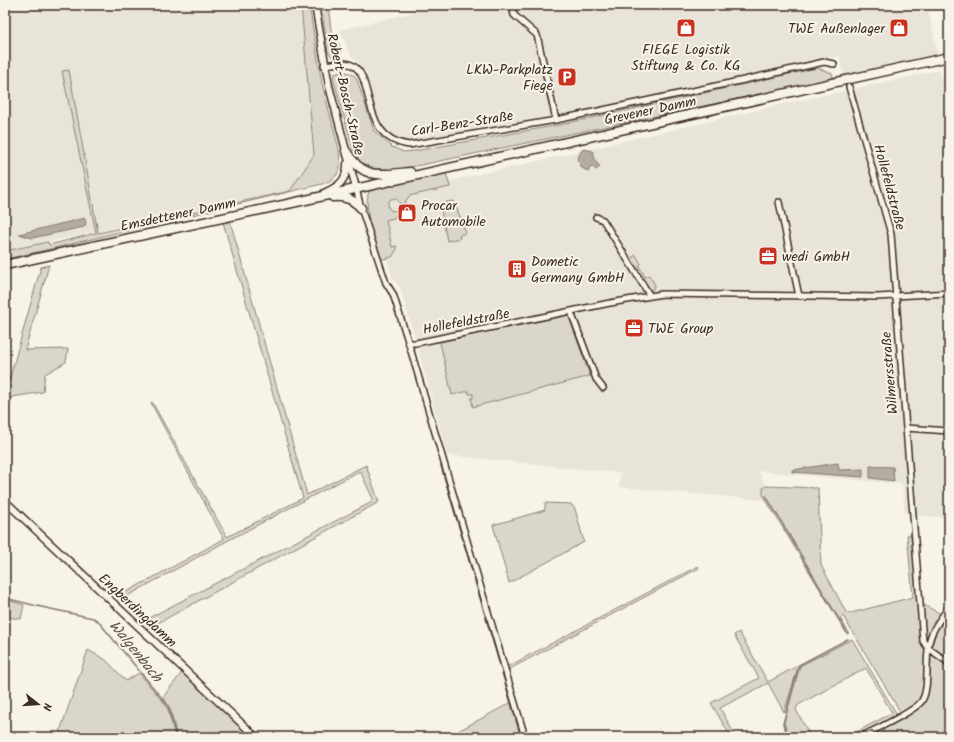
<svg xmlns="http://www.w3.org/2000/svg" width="954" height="742" viewBox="0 0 954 742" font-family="Kalam,sans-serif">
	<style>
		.built { fill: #e9e4d9 }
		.green { fill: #dbd6cb; stroke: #8b8074 }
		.water { fill: #b4aca0; stroke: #84786c }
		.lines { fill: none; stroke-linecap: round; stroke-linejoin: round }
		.stream { stroke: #84786c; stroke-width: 1.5 }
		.minor-casing { stroke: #3b2a1e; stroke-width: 8 }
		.tertiary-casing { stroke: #3b2a1e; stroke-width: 9 }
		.primary-casing { stroke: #3b2a1e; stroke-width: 11 }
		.minor { stroke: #f7f3e8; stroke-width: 5 }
		.tertiary { stroke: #f7f3e8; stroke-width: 6 }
		.primary { stroke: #f7f3e8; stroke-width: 8 }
		.labels { text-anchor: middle; stroke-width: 4; stroke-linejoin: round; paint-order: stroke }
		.poi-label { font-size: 14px; fill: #3b2a1e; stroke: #f7f3e8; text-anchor: start }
		.street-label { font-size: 14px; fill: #3b2a1e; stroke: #f7f3e8 }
		.water-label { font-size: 15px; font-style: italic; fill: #5f5145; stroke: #f7f3e8 }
	</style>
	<rect width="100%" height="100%" fill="#f7f3e8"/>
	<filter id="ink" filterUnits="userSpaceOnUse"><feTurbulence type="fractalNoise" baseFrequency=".025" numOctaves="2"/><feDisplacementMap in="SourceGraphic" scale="8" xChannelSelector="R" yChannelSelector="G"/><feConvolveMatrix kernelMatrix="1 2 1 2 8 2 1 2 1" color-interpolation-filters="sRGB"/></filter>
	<g filter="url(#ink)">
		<!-- built -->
		<path class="built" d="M5,5h299l10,150 -24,36 -285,60z
			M445,5h482l11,50 -94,20 -5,-19 -261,56 -170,29 -20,-7 -10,-13 -12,-50 -16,-17 -10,-24z
			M940,70l2,12 7,9v427l-44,-4 -3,-30 -144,-13 8,15 -3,2v12l-144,-13 1,-14 -173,-18 -32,-117 -15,-50 -8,-11 -23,-77 405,-94z"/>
		<!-- green -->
		<path class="green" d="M301,5h8l13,79 17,65 1,13v6l-4,8 -7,5 -7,3 -272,65 -45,10v-8l43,-9 1,3 47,-12 -34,-162 7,-1 29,163 192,-42 24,-36z
			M321,5h7l3,25 11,21 -3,6h-7l-4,-5z
			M817,68l15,5 2,6 -442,92 -25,-1 -8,-8 -7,-16 -19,-68 1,-4c9,-3 14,-3 22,3l18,54 18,16 12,5 10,-1 145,-26z
			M446,173l4,14 -41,9 -7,11c-3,-4 -3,-10 -11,-8 -3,2 -4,6 -2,10l3,2 6,-1 1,2 -5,6 -8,2 6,27 4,-1 1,3 -5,8 -8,2h-3c-7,-16 -18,-52 -12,-68l3,-2z
			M454,201l12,32 -7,2 1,3 -13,3 -6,-31 7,-2 -2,-6z
			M230,221l77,274 59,-30 13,37 -230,126 -6,-7 231,-120 -14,-30 -135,71 -105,58 -3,-3 107,-58 -73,-136 1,-1 75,135 76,-39 -80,-276z
			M636,255l5,9 -2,2 6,11 4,-2 6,10 -4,7 -21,-33z
			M49,265l-24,85 43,-1 -2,13 -21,12 -2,18 -31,5 -7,24v-26l36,-128z
			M568,314l22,62 -117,31 -2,-9h2v-4h-4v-3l-17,4 -12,-53z
			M766,486l52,2 3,77 26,49 66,-17 -6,-62h6l7,105 6,9 -3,47c-6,8 -13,13 -22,17l-58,-97 -3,2 9,15 -2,1 -84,-139v-7z
			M545,503l26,1 4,5 9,33 -75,41 -16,-58 52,-15z
			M698,566l1,2 -191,102 -1,-3z
			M5,599l19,6 -3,14 -16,-2z
			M922,604l19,10 -10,15 -5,12 -3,-6z
			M949,612v20h-2l-3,25 -13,-9 5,-16z
			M739,632l29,50 31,-17 -15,47 -16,-29 -48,25 16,29h-5l-20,-34 48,-25 -25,-43z
			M852,639l44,74 -1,3 -39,21h-9l45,-24 -26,-45 -68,37 -2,5 15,27h-21l-6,-14 16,-57z
			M88,650l18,10 20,21 13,-8 26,31 3,6 7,27h-117z
			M929,654h3l17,11v72h-68l3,-9c13,-7 35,-15 42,-30 5,-11 3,-32 3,-44z
			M183,671l71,66h-77l-7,-29 -7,-11z
			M512,702l11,35h-76z"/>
		<!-- water -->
		<path class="water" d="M585,149l8,2 2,9 5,7 -4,3 -4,-4 -4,3 1,3 -7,-4 -5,-9 5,-9z
			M85,218l1,6 -2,3 -52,11 -13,-4z
			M838,463l1,7 24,-1v8l-71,-5v-2z
			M870,466l23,1 1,14 -24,-3z"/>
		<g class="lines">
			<!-- stream -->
			<path class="stream" d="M441,466l80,271
				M766,496l81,137
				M5,598l32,8 56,12 5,3 68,82 3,6 7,28
				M789,737l-6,-13 1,-4 15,-55 49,-26"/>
			<defs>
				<path id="minor" d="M512,5l2,10 23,20 19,85
					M324,65c9,-1 20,-4 28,0 8,4 11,12 13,20 8,29 10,55 44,60l147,-25 188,-40 80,-18 10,2
					M849,87l42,147 15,194 43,3
					M356,188l5,20 25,75 7,11 15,47 117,396
					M779,202l20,94
					M596,217l7,3 47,76
					M571,312l25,67 7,9
					M408,341l3,2h5l194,-40 52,-9 215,3 72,-4
					M906,428l17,213 5,7 21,15
					M860,737c14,-7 52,-24 61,-35 10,-13 3,-46 9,-63 3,-12 12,-22 19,-32"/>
				<path id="tertiary" d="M315,5l14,81 27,102
					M324,193c14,-6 23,-12 23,-29
					M5,501l251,236"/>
				<path id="primary" d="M346,151c17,29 34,24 64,21
					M333,197c12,-1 20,2 28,11
					M5,265l287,-62 657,-146"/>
			</defs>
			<!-- minor casing -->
			<use href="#minor" class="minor-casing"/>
			<!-- tertiary casing -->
			<use href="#tertiary" class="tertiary-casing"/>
			<!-- primary casing -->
			<use href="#primary" class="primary-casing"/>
			<!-- minor -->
			<use href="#minor" class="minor"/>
			<!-- tertiary -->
			<use href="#tertiary" class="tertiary"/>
			<!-- primary -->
			<use href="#primary" class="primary"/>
		</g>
	</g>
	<!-- icons -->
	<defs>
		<symbol id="shop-square" viewBox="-11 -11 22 22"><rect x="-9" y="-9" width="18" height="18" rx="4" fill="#c8321e" stroke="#f7f3e8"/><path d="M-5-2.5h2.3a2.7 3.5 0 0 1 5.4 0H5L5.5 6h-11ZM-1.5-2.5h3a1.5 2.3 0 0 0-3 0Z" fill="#fff"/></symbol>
		<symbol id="parking-square" viewBox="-11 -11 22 22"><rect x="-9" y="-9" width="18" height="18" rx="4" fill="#c8321e" stroke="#f7f3e8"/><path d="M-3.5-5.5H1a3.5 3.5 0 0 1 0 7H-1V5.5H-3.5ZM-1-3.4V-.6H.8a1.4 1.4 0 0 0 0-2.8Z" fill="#fff"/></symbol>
		<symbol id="office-square" viewBox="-11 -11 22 22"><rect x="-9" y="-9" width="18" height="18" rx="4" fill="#c8321e" stroke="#f7f3e8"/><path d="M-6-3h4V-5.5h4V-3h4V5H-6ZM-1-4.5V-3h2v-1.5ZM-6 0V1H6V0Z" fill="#fff"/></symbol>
		<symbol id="building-square" viewBox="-11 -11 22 22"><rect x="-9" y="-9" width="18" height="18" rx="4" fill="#c8321e" stroke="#f7f3e8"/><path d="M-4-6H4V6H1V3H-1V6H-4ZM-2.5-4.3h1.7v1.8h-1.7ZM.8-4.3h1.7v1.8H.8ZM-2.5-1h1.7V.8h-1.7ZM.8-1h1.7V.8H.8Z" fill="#fff"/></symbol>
	</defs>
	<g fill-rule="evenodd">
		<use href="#shop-square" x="675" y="17" width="22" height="22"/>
		<use href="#shop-square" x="888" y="17" width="22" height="22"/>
		<use href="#parking-square" x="556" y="66" width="22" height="22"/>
		<use href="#shop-square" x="396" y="202" width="22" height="22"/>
		<use href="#office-square" x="757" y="245" width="22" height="22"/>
		<use href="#building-square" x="506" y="258" width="22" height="22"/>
		<use href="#office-square" x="623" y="317" width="22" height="22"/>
	</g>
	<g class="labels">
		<!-- poi labels -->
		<g class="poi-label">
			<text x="885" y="33" text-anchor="end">TWE Außenlager</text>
			<text x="686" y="54" text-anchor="middle">FIEGE Logistik<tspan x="686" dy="16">Stiftung &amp; Co. KG</tspan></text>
			<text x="553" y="74" text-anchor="end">LKW-Parkplatz<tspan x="553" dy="16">Fiege</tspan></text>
			<text x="421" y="210">Procar<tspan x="421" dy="16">Automobile</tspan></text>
			<text x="782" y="261">wedi GmbH</text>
			<text x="531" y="266">Dometic<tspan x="531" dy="16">Germany GmbH</tspan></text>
			<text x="648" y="333">TWE Group</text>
		</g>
		<!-- street labels -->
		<g class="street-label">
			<text transform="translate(346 94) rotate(77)" y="5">Robert-Bosch-Straße</text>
			<text transform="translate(650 110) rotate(-12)" y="5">Grevener Damm</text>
			<text transform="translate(462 123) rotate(-9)" y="5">Carl-Benz-Straße</text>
			<text transform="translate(890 187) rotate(75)" y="5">Hollefeldstraße</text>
			<text transform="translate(178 214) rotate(-12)" y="5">Emsdettener Damm</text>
			<text transform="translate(466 321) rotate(-11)" y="5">Hollefeldstraße</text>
			<text transform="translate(889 373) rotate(-95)" y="5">Wilmersstraße</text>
			<text transform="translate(138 610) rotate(43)" y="5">Engberdingdamm</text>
		</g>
		<!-- water labels -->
		<g class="water-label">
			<text transform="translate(136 651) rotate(51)" y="5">Walgenbach</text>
		</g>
	</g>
	<!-- margin -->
	<rect width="954" height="742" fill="none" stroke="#f7f3e8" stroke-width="20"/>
	<rect x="10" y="10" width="934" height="722" fill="none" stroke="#3b2a1e" stroke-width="1.5" filter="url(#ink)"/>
	<!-- north arrow -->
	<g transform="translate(38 704) rotate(107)" stroke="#f7f3e8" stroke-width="3" paint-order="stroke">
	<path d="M0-3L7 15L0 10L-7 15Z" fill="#3b2a1e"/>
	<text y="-6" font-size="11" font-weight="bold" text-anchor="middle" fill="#3b2a1e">N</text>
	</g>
</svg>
